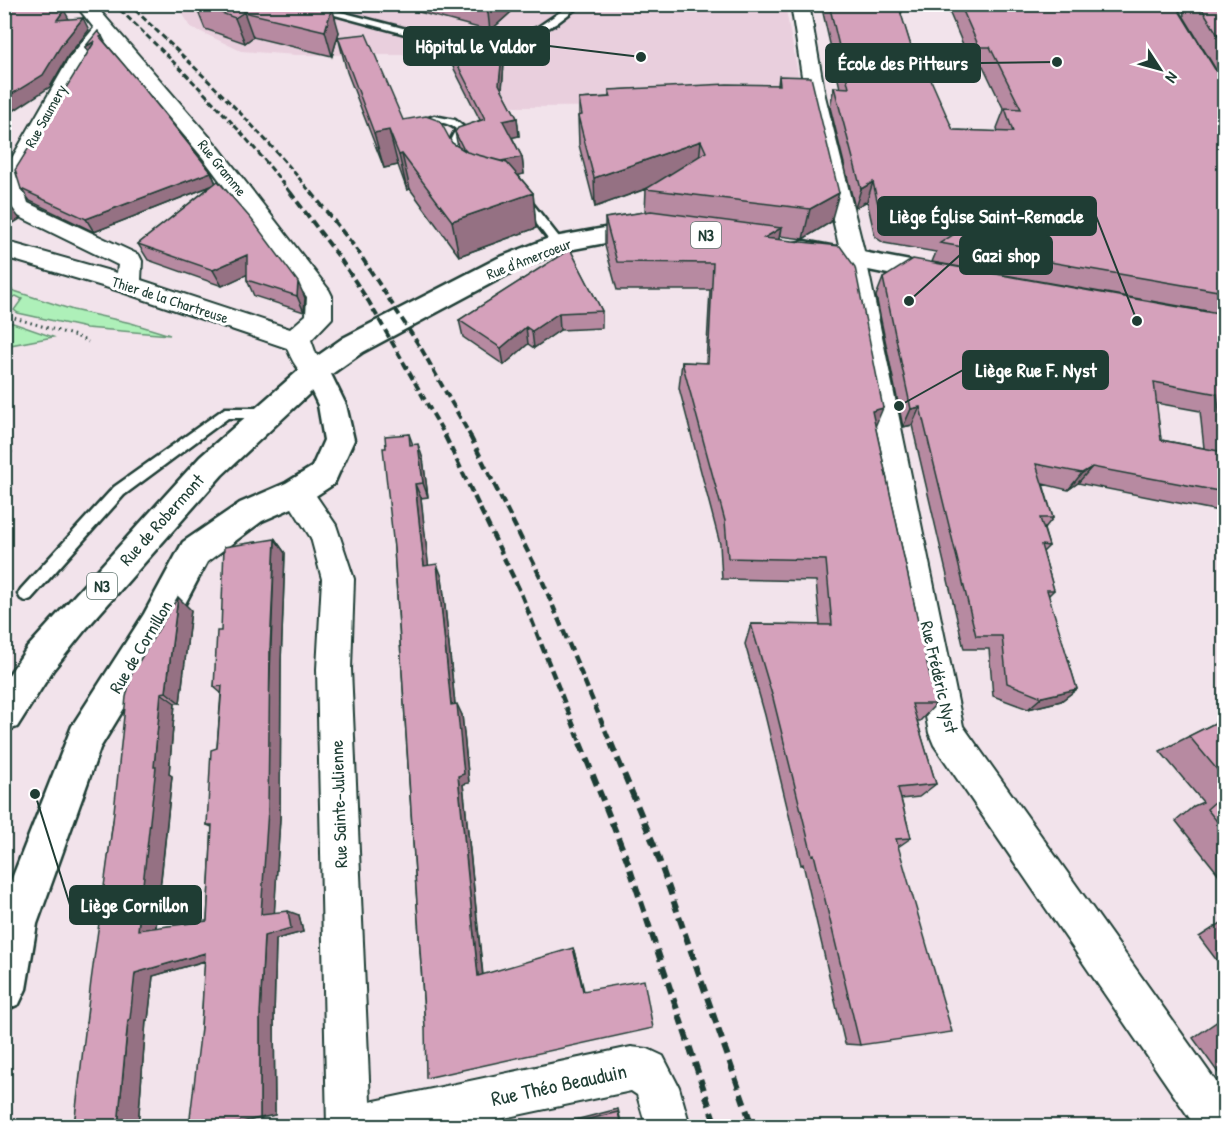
<svg xmlns="http://www.w3.org/2000/svg" width="1229" height="1131" viewBox="0 0 1229 1131" font-family="'Patrick Hand',sans-serif">
	<style>
		.built { fill: #e9cfdd }
		.green { fill: #aef0b9; stroke: #669676; stroke-width: 1.5 }
		.lines { fill: none; stroke-linecap: round; stroke-linejoin: round }
		.service-casing { stroke: #1f3d34; stroke-width: 5 }
		.minor-casing { stroke: #1f3d34; stroke-width: 4 }
		.secondary-casing { stroke: #1f3d34; stroke-width: 5 }
		.primary-casing { stroke: #1f3d34; stroke-width: 5 }
		.path { stroke: #1f3d34; stroke-width: 3; stroke-dasharray: 1.5 4; stroke-linecap: butt }
		.service { fill: #fff; fill-rule: evenodd }
		.minor { fill: #fff; fill-rule: evenodd }
		.secondary { fill: #fff; fill-rule: evenodd }
		.primary { fill: #fff; fill-rule: evenodd }
		.rail-far3 { stroke: #1f3d34; stroke-width: 3; stroke-dasharray: 6 3; stroke-linecap: butt }
		.rail-far2 { stroke: #1f3d34; stroke-width: 4; stroke-dasharray: 8 4; stroke-linecap: butt }
		.rail-far1 { stroke: #1f3d34; stroke-width: 4.5; stroke-dasharray: 9 4.5; stroke-linecap: butt }
		.rail { stroke: #1f3d34; stroke-width: 6; stroke-dasharray: 11 6; stroke-linecap: butt }
		.wall { fill: #b78aa1; stroke: #1f3d34; stroke-width: 1.5; fill-rule: evenodd }
		.shaded-wall { fill: #957183; stroke: #1f3d34; stroke-width: 1.5 }
		.building { fill: #d5a1bb; stroke: #1f3d34; stroke-width: 1.5; fill-rule: evenodd }
		.labels { text-anchor: middle; stroke-width: 6; stroke-linejoin: round; paint-order: stroke }
		.far-street-label { font-size: 15px; fill: #1f3d34; stroke: #fff }
		.shield { fill: #fff; stroke: #627771; stroke-width: 1.5 }
		.shield-label { font-size: 16px; font-weight: bold; fill: #1f3d34 }
		.street-label { font-size: 18px; fill: #1f3d34; stroke: #fff }
		.near-street-label { font-size: 21px; fill: #1f3d34; stroke: #fff }
		.leader { fill: none; stroke: #1f3d34; stroke-width: 2 }
		.callout-dot { fill: #1f3d34; stroke: #fff; stroke-width: 2 }
		.callout { fill: #1f3d34; stroke: #1f3d34; stroke-width: 2 }
		.callout-label { font-size: 20px; text-anchor: middle; font-weight: bold; fill: #fff }
	</style>
	<rect width="100%" height="100%" fill="#f2e3eb"/>
	<filter id="ink" filterUnits="userSpaceOnUse"><feTurbulence type="fractalNoise" baseFrequency=".0167" numOctaves="2"/><feDisplacementMap in="SourceGraphic" scale="12" xChannelSelector="R" yChannelSelector="G"/><feConvolveMatrix kernelMatrix="1 2 1 2 8 2 1 2 1" color-interpolation-filters="sRGB"/></filter>
	<g filter="url(#ink)">
		<!-- built -->
		<path class="built" d="M177,5h608l19,101 -297,1 -6,-28 4,-16 -6,-4 -23,-4h-180l-55,-4 -50,-24z"/>
		<!-- green -->
		<path class="green" d="M5,288l68,22 58,13 39,12 -84,-7 -68,-15 -4,-3 8,-11 -6,-3 -11,4z
			M5,322l8,1 40,14 -48,9z"/>
		<g class="lines">
			<defs>
				<path id="service" d="M294,4h16l162,42 41,-8 25,-11 34,-23h10l-25,19 -25,14 -27,9 -33,6z
					M723,4h77l4,3 -4,3z
					M434,116l21,4 11,9 -10,20 5,14 -1,2h-8l-6,-16 10,-20c-14,-11 -24,-5 -39,0l-5,-3 7,-5z
					M522,194l4,1 36,46v6h-8l-36,-48v-4z
					M225,408h42l7,5 -7,5h-39l-104,77 -93,104 -5,2 -5,-2 -3,-5 3,-5 93,-102z"/>
				<path id="minor" d="M75,4h19l125,144 110,142 3,6v22l-21,22 5,14 13,17 -4,7c-20,6 -31,-12 -38,-30l-168,-57 -115,-34v-16l113,32 1,-8 -108,-53 -6,-12v-28l66,-115 24,-29zM104,40l99,118 104,139 -1,18 -16,14 -149,-49 1,-19 -3,-6 -111,-52 -7,-21 68,-123z
					M791,4h18l16,92 41,163 97,467 261,367v33h-29l-261,-381 -5,-12 -87,-474 -37,-163z
					M297,480l11,4 28,41 18,54 -3,90 19,433 261,-55 17,2 15,7 16,31 11,39h-44l-9,-31 -6,-4 -165,35h-139l-10,-457 5,-90 -11,-41 -29,-46 4,-8z"/>
				<path id="secondary" d="M316,361l10,3 20,41 8,35 -16,35 -4,9 -26,17 -46,20 -55,41 -39,74 -68,112 -63,176 -11,65 -7,15 -15,7v-112l68,-173 72,-112 39,-72 57,-39 46,-20 26,-16 12,-27 -6,-35 -16,-34 4,-7z"/>
				<path id="primary" d="M649,220l9,3 3,5 -3,5 -95,18 -47,19 -153,82 -37,26 -104,97 -137,155 -32,40 -36,57 -13,5v-50l23,-34 173,-191 106,-93 37,-26 155,-80 51,-20z
					M804,241l138,26 9,3 4,6 -4,6 -9,3 -147,-30 -3,-6 3,-6z"/>
			</defs>
			<!-- service casing -->
			<use href="#service" class="service-casing"/>
			<!-- minor casing -->
			<use href="#minor" class="minor-casing"/>
			<!-- secondary casing -->
			<use href="#secondary" class="secondary-casing"/>
			<!-- primary casing -->
			<use href="#primary" class="primary-casing"/>
			<!-- path -->
			<path class="path" d="M4,315l72,21 12,6"/>
			<!-- service -->
			<use href="#service" class="service"/>
			<!-- minor -->
			<use href="#minor" class="minor"/>
			<!-- secondary -->
			<use href="#secondary" class="secondary"/>
			<!-- primary -->
			<use href="#primary" class="primary"/>
			<!-- rail-far3 -->
			<path class="rail-far3" d="M114,4c62,60 125,120 177,190
				M129,4c63,61 128,121 183,190"/>
			<!-- rail-far2 -->
			<path class="rail-far2" d="M290,192l49,65 30,45 77,135
				M311,192l46,58 65,100 49,87"/>
			<!-- rail-far1 -->
			<path class="rail-far1" d="M445,436l75,155 61,153
				M470,436l72,144 69,164"/>
			<!-- rail -->
			<path class="rail" d="M580,743l47,117 89,266
				M611,743l43,102 98,281"/>
		</g>
		<!-- wall -->
		<path class="wall" d="M195,4h127l17,28 -7,24 -79,-19 -8,6 -40,-14z
			M389,4h131l-30,27z
			M821,4h83l-3,11 18,57 34,58 45,2 -1,-4 7,-18 -21,-44h-11l-26,-62h229l49,80v230l-292,-52 4,-10 -52,-9 -9,-6 -8,-36 -12,7 -25,-101 4,-20 6,1z
			M1183,4h41v79l-40,-66z
			M102,36l4,8 105,128 5,11 89,115 -1,14 -50,-16 -7,-16v-6l-25,12 -74,-26 -10,-16 73,-58 -117,46 -64,-31 -9,-12 67,-137 -3,-5z
			M443,36l34,9 26,1 1,17 -2,27 15,28 2,18 -7,1 10,20 2,17 -6,1 15,18 3,35 -77,28 -49,-67 -3,1 -9,-25 -14,3 -37,-96 -9,-35 65,83 49,23 6,4 -3,-15 25,-12 -34,-67z
			M779,76l52,146 -28,17 -23,-3 -1,3 96,186 61,279 -16,17h-3l19,63 -17,13 -18,2 10,39 -13,9 -38,198 -15,-1 -42,-180 -2,1 -36,-150 -20,-71 6,-20 69,1 -4,-44 -94,-2 -2,-35 -41,-156 3,-26 24,1 4,-73h-93l-12,-44v-28l40,-6 1,-23 -51,18 -16,-62 -1,-29h1v-17l30,-2v-7l169,-5z
			M570,249l32,62v17l-42,2 -26,18 -6,-4 -24,21 -41,-28 -4,-17z
			M883,278l341,37v197l-146,-29 -10,7 -25,-6 10,34 -9,11 5,17 -6,6 11,38 -6,6 29,93 -16,12 -33,8 -35,-13 -4,-47h-25l-52,-224 -9,2 -27,-131zM1156,403l44,8 4,37 -43,-8z
			M409,434l4,11 10,14 5,38 -7,1 7,67 14,12 13,127 7,11 7,68 -6,1 20,191 91,-24 10,40 -159,36 -31,-479 -8,-100z
			M275,539l10,14 -4,109 -1,156 -6,95 25,2 4,17 -27,7 -2,77 1,99 -51,11 -23,-98 4,-67 -52,15 -5,44h-2l-8,106h-64l39,-305 78,-211 -11,93h-5l-6,71 3,2 -16,152 51,-7 5,-94 -5,-2 10,-77 4,-55 -7,-6 7,-56z
			M1223,719l1,1v161l-48,-60 18,-15 9,-4 -43,-51z
			M1224,921v49l-25,-33z
			M1224,1017v64l-31,-43z
			M618,1109l4,17h-70z"/>
		<!-- shaded-wall -->
		<path class="shaded-wall" d="M487,4h33l-30,27z
			M332,7l7,25 -7,24 -7,-25z
			M64,10l6,11 -13,-1z
			M244,12l9,25 -8,6 -10,-25z
			M83,18l6,12 -21,26 -18,31 -46,30v-18l58,-55z
			M95,41l-3,18 -7,-12z
			M503,46l1,17 -3,38 -2,-17z
			M517,118l2,18 -14,3 -2,-18z
			M389,130l9,35 -14,3 -10,-35z
			M701,141l-3,29 -103,37 -1,-29z
			M402,154l8,35 -3,1 -8,-35z
			M522,157l2,17 -25,6 -5,-17z
			M211,172l5,12 -122,48 -8,-13z
			M873,182l-6,19 -12,7 6,-19z
			M533,193l3,35 -77,28 -7,-35z
			M839,193l-8,29 -28,17 7,-30z
			M11,207l9,12 -16,10v-18z
			M781,228l-5,27 -12,-17z
			M247,255l8,16 -33,15 -9,-16z
			M298,282l7,16 -1,14 -7,-16z
			M559,313l1,17 -26,18 -2,-17z
			M526,327l2,17 -24,21 -3,-17z
			M920,407l-8,18 -9,2 8,-18z
			M883,408l-11,26v-23z
			M418,444l5,15 5,38 -5,-14z
			M4,445l8,7 -8,13z
			M1092,467l-14,16 -10,7 14,-17z
			M415,484l6,14 9,81 -6,-13z
			M275,539l10,14 -4,109 -1,156 -6,101 -13,-5z
			M437,564l5,13 14,138 -5,-10z
			M178,597l13,13 -11,93 -14,-11z
			M1077,689l-16,12 -33,8 14,-12z
			M161,693l14,10 -6,71 3,2 -17,158 -17,-4z
			M457,704l5,11 7,68 -6,1 20,194 -5,-2 -20,-200z
			M288,911l11,4 4,17 -27,7 -2,77 1,99 -15,3v-103l4,-79z
			M573,948l1,3 10,42 -1,-2z
			M205,953l16,3 -68,20 -5,44h-2l-8,106h-20l10,-106 7,-47z"/>
		<!-- building -->
		<path class="building" d="M4,4h56l4,6 -7,10 26,-2 -21,26 -19,31 -39,24z
			M197,4h125l10,3 -7,24 -81,-19 -9,6z
			M829,4h69l21,68 8,-1 26,59 60,2 -8,-24 16,1 -31,-62h-11l-19,-43h215l49,80v208l-284,-49 13,-8 -62,-11 -10,-6 -8,-36 -12,7 -27,-102 15,1z
			M1199,4h25v41z
			M98,31l4,5 -2,1 42,49 69,86 -125,47 -65,-30 -6,-19 80,-129 -10,6z
			M451,32l22,5 4,8 26,1 -4,38 18,34 -14,3 19,36 -21,4 -34,-9 -4,-4 -8,-16 3,-4 27,-9 -42,-83z
			M366,34l37,86 23,-4 14,5 12,22 15,9 40,11 26,30 -81,28 -50,-67 -3,1 -10,-25 -15,3 -36,-96z
			M779,76l32,1 28,116 -29,16 -164,-20 60,-37 -5,-11 -107,37 -16,-62 4,-1 -3,-16 32,-2 -2,-7 118,-6 53,1z
			M218,181l34,39 46,62 -1,14 -50,-16v-25l-34,15 -75,-26z
			M4,204l7,3 -7,4z
			M651,211l130,17 -17,10 76,8 15,21 28,141 -11,3 64,293h-24l24,80 -38,4 13,50 -15,1 56,193 -92,13 -46,-191 -2,1 -39,-157 -22,-74 81,1 -6,-65 -98,-2 -3,-37 -43,-159 26,1 5,-100 -96,-1 -12,-44z
			M570,249l32,62 -43,2 -27,18 -6,-4 -25,21 -42,-28z
			M913,259l311,56v177l-132,-25 -10,6 -46,-9 17,54h-13l9,28 -8,-1 13,45h-7l30,99 -35,8 -35,-14 -5,-47h-26l-56,-229 -9,2 -28,-131zM1154,382l63,12 7,58 -63,-12z
			M409,434l1,11 8,-1 5,39 -8,1 9,82 13,-2 14,141 6,-1 7,70 -6,2 20,200 95,-28 10,43 61,-11 9,48 -227,50 -1,-51 -31,-479 -11,-100h3l-1,-12z
			M275,539l-5,111 -2,160 -7,104 27,-3 3,17 -27,8 -4,79v103l-36,8h-35l12,-98 4,-75 -70,20 -5,46 -2,1 -10,106h-44l17,-145 22,-160 13,-124 6,-24 46,-76 -12,95 -5,1 -7,74h2l-18,163 69,-9 5,-96h-5l4,-75 6,-2 5,-62 -8,1 3,-56h4l3,-84z
			M1223,719l1,1v58l-35,-42z
			M1224,794v36l-17,-21z
			M618,1112l3,14h-59z"/>
	</g>
	<g class="labels">
		<!-- far-street labels -->
		<g class="far-street-label">
			<text transform="translate(46 116) rotate(-61)" y="5">Rue Saumery</text>
			<text transform="translate(222 168) rotate(51)" y="5">Rue Gramme</text>
			<text transform="translate(529 259) rotate(-21)" y="5">Rue d'Amercoeur</text>
			<text transform="translate(170 300) rotate(18)" y="5">Thier de la Chartreuse</text>
		</g>
		<!-- shield labels -->
		<g class="shield">
			<rect x="691" y="222" width="30" height="26" rx="4.5"/>
			<rect x="87" y="573" width="30" height="26" rx="4.5"/>
		</g>
		<g class="shield-label">
			<text x="706" y="241">N3</text>
			<text x="102" y="592">N3</text>
		</g>
		<!-- street labels -->
		<g class="street-label">
			<text transform="translate(162 520) rotate(-48)" y="6">Rue de Robermont</text>
			<text transform="translate(141 647) rotate(-59)" y="6">Rue de Cornillon</text>
			<text transform="translate(939 677) rotate(77)" y="6">Rue Frédéric Nyst</text>
			<text transform="translate(339 804) rotate(-92)" y="6">Rue Sainte-Julienne</text>
		</g>
		<!-- near-street labels -->
		<g class="near-street-label">
			<text transform="translate(559 1085) rotate(-12)" y="7">Rue Théo Beauduin</text>
		</g>
	</g>
	<!-- callouts -->
	<path class="leader" d="M641 57L549 46M1057 62L980 63M1137 321L1096 216M909 301L960 255M899 406L963 370M35 794L70 905"/>
	<g class="callout-dot">
		<circle cx="641" cy="57" r="6"/>
		<circle cx="1057" cy="62" r="6"/>
		<circle cx="1137" cy="321" r="6"/>
		<circle cx="909" cy="301" r="6"/>
		<circle cx="899" cy="406" r="6"/>
		<circle cx="35" cy="794" r="6"/>
	</g>
	<g class="callout">
		<rect x="404" y="27" width="145" height="38" rx="6"/>
		<rect x="826" y="44" width="154" height="38" rx="6"/>
		<rect x="878" y="197" width="218" height="38" rx="6"/>
		<rect x="960" y="236" width="92" height="38" rx="6"/>
		<rect x="963" y="351" width="145" height="38" rx="6"/>
		<rect x="70" y="886" width="131" height="38" rx="6"/>
	</g>
	<g class="callout-label">
		<text x="476" y="53">Hôpital le Valdor</text>
		<text x="903" y="70">École des Pitteurs</text>
		<text x="987" y="223">Liège Église Saint-Remacle</text>
		<text x="1006" y="262">Gazi shop</text>
		<text x="1036" y="377">Liège Rue F. Nyst</text>
		<text x="135" y="912">Liège Cornillon</text>
	</g>
	<!-- margin -->
	<rect width="1229" height="1131" fill="none" stroke="#fff" stroke-width="24"/>
	<rect x="12" y="12" width="1205" height="1107" fill="none" stroke="#1f3d34" stroke-width="2" filter="url(#ink)"/>
	<!-- north arrow -->
	<g transform="translate(1160 69) rotate(126)" stroke="#ffffff" stroke-width="4.5" paint-order="stroke">
	<path d="M0-4.5L10 22L0 15L-10 22Z" fill="#1f3d34"/>
	<text y="-9" font-size="16" font-weight="bold" text-anchor="middle" fill="#1f3d34">N</text>
	</g>
</svg>
